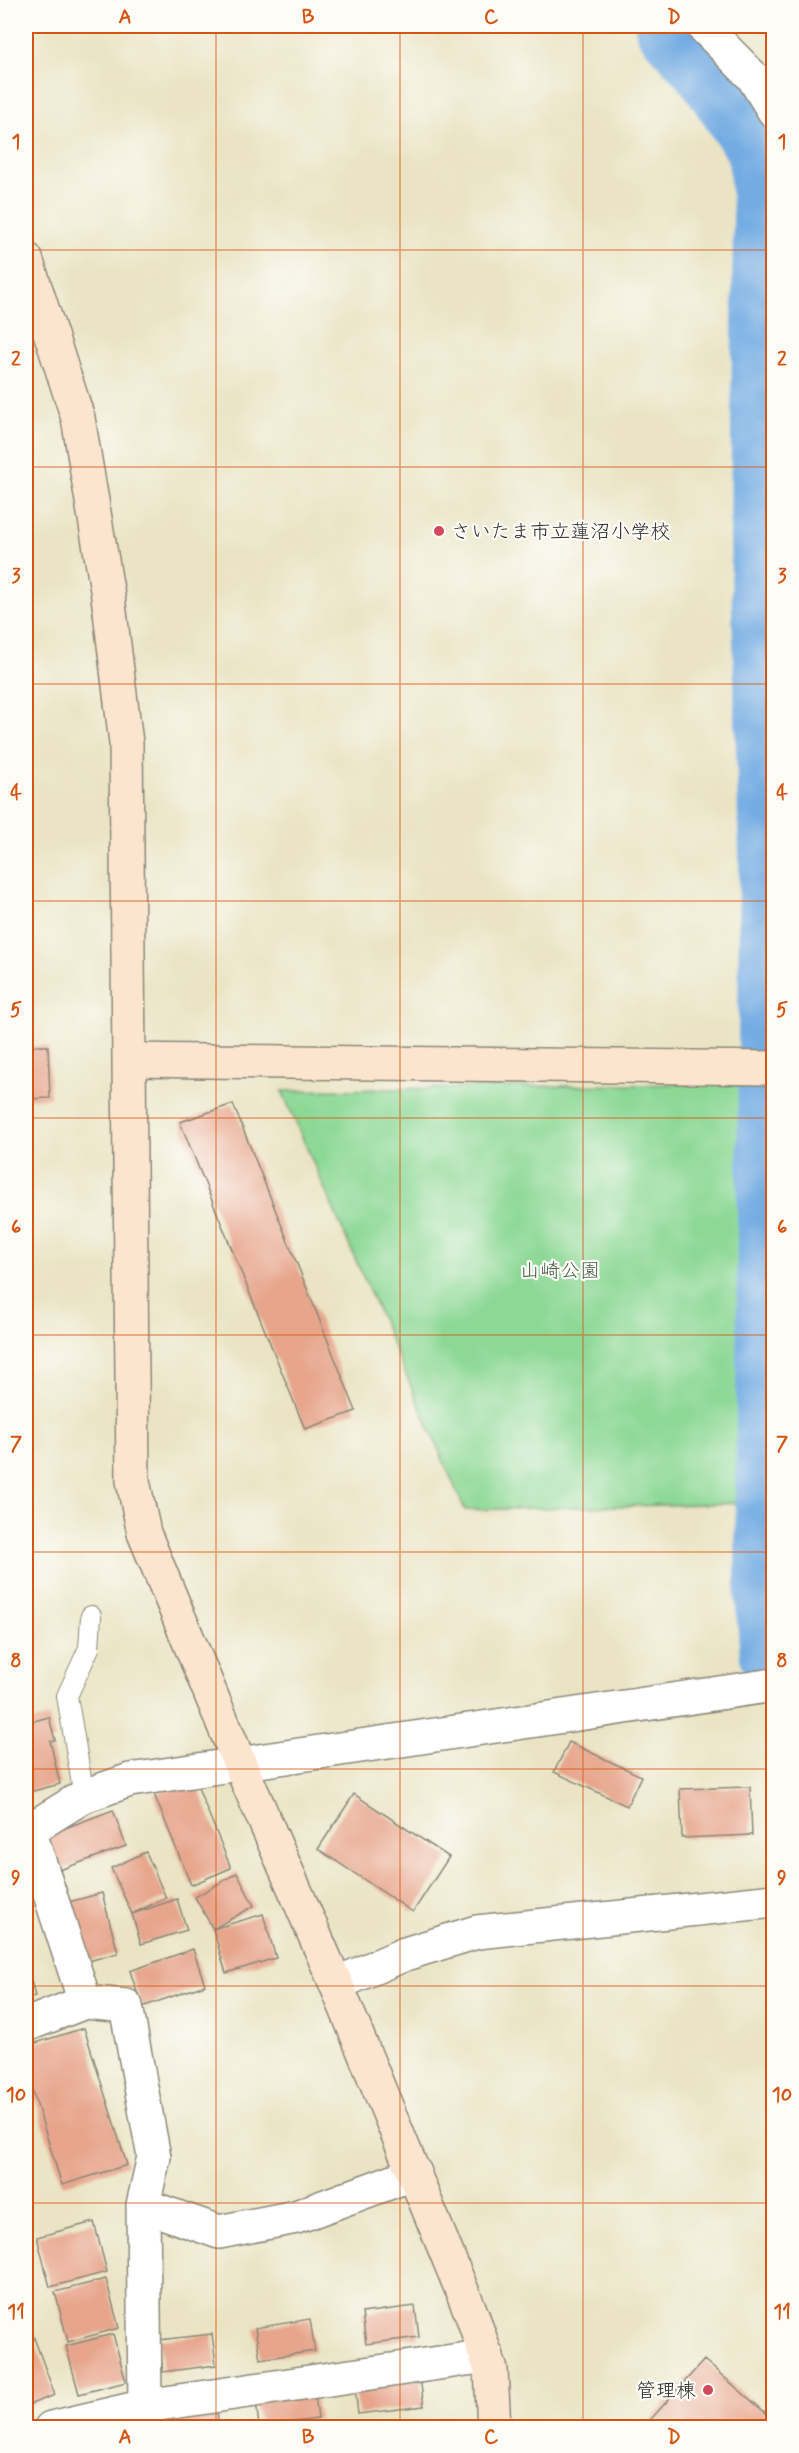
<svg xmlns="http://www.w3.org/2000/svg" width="799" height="2453" viewBox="0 0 799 2453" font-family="Mynerve,'Klee One',sans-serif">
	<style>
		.green { fill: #8cd895; stroke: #5c8260; stroke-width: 1.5 }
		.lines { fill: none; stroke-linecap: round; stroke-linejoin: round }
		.river { stroke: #73ace3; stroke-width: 68 }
		.building { fill: #e7a58c }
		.lane-casing { stroke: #8a8878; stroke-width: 22 }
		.street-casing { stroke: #8a8878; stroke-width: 36 }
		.secondary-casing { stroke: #8a8878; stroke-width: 36 }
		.lane { stroke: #fff; stroke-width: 20 }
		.street { stroke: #fff; stroke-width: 33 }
		.secondary { stroke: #fce5cf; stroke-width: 33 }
		.grid { fill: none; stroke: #d5540f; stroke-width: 1.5; stroke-opacity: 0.55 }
		.poi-dot { fill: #d1495b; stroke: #fdfcf7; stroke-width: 2 }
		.labels { text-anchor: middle; stroke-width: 4.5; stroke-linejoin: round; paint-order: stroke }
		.poi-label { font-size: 20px; fill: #2b2b2b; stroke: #fdfcf7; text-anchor: start }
		.park-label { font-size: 20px; fill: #485f4b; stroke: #fdfcf7 }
		.neatline { fill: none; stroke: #d5540f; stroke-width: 2 }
		.grid-label { font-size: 20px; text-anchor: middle; font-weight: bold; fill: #d5540f }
	</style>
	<rect width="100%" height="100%" fill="#fdfcf7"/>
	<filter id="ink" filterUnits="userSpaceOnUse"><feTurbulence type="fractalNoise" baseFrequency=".0167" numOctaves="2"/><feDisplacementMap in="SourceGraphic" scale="12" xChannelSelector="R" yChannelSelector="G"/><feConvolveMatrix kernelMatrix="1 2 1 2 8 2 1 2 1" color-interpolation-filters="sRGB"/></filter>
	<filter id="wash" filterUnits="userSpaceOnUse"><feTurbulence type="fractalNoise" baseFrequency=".008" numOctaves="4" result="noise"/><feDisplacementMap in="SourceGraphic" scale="24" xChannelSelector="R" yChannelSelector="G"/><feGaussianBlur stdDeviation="1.35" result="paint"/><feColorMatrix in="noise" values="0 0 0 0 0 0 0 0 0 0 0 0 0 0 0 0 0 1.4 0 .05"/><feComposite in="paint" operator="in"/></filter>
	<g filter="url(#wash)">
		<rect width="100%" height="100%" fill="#eae4c5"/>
		<!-- green -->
		<path class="green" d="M741,1083l4,420 -280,7 -183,-419z"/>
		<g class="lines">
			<!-- river -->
			<path class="river" d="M669,26l44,50 45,69 4,13 5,56 -3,326 9,315 -4,741 5,60"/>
		</g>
		<g id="blocks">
			<!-- building -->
			<path class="building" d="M26,1046h22l2,52 -24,1z
				M233,1104l123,307 -51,18 -125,-307z
				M49,1717l6,23 -5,1 10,43 -34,9v-70z
				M569,1742l72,34 -14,30 -73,-34z
				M194,1778l37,90 -40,17 -37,-91z
				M750,1787l2,48 -70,3 -2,-49z
				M354,1794l95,63 -36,55 -95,-63z
				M113,1810l13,36 -69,25 -13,-35z
				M146,1852l20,46 -34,16 -21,-46z
				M237,1873l17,33 -41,23 -18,-32z
				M102,1893l16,60 -37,10 -16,-60z
				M177,1899l10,31 -46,14 -9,-30z
				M263,1914l13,44 -50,15 -13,-44z
				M193,1949l12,36 -63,22 -12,-36z
				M26,1962l9,34 -9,3z
				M84,2028l43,137 -65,20 -36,-115v-24z
				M94,2222l13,50 -57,15 -13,-50z
				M106,2279l13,49 -51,14 -13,-50z
				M415,2306l4,31 -53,7 -4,-31z
				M26,2316l29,79 -29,11z
				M310,2319l5,32 -55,8 -5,-31z
				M113,2334l13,48 -47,12 -13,-48z
				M212,2334l4,31 -53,7 -4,-32z
				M704,2360l70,60v8h-131z
				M419,2371l5,35 -66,8 -4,-35z
				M314,2387l4,32 -59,7 -4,-32z
				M216,2403l3,25h-56l-2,-18z"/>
		</g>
	</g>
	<g filter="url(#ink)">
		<use href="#blocks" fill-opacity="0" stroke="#8a8878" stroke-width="1.5"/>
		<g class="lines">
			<defs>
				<path id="lane" d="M84,1796l-17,-100 22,-48 2,-32"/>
				<path id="street" d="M703,26l50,51 21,34
					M29,1830l56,172 41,4 28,151 -11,48 2,201 3,22
					M26,1832l58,-36 46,-16 644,-95
					M336,1984l69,-30 72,-22 297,-31
					M26,2025l59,-23
					M143,2205l76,27 77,-15 119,-44
					M51,2428l94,-22 342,-50"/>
				<path id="secondary" d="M26,259l52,159 30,178 18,147 7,738 11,52 95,229 97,222 136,331 19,55 3,58
					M129,1060l645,8"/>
			</defs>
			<!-- lane casing -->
			<use href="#lane" class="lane-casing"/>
			<!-- street casing -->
			<use href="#street" class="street-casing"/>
			<!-- secondary casing -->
			<use href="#secondary" class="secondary-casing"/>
			<!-- lane -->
			<use href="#lane" class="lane"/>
			<!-- street -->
			<use href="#street" class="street"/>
			<!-- secondary -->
			<use href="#secondary" class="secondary"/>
		</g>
	</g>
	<!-- grid -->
	<path class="grid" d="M216,26v2402M400,26v2402M583,26v2402M26,250h748M26,467h748M26,684h748M26,901h748M26,1118h748M26,1335h748M26,1552h748M26,1769h748M26,1986h748M26,2203h748"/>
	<!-- markers -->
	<g class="poi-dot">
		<circle cx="439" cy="531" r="6"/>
		<circle cx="708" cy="2390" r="6"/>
	</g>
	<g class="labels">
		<!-- poi labels -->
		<g class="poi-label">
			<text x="451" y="538">さいたま市立蓮沼小学校</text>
			<text x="696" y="2397" text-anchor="end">管理棟</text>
		</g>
		<!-- park labels -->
		<g class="park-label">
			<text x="560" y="1277">山崎公園</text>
		</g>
	</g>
	<!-- margin -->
	<rect width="799" height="2453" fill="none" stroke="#fdfcf7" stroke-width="66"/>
	<rect x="33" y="33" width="733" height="2387" class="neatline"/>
	<g class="grid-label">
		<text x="125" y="23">A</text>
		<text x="308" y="23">B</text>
		<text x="491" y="23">C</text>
		<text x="674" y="23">D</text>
		<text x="16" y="148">1</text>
		<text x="782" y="148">1</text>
		<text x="16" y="365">2</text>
		<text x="782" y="365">2</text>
		<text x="16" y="582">3</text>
		<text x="782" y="582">3</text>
		<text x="16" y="799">4</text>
		<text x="782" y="799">4</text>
		<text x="16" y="1016">5</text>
		<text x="782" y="1016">5</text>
		<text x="16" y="1233">6</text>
		<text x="782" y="1233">6</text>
		<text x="16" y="1450">7</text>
		<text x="782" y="1450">7</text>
		<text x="16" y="1667">8</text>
		<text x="782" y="1667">8</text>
		<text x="16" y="1884">9</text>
		<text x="782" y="1884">9</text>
		<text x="16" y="2101">10</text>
		<text x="782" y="2101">10</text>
		<text x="16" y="2318">11</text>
		<text x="782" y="2318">11</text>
		<text x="125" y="2443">A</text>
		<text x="308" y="2443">B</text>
		<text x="491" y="2443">C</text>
		<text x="674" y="2443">D</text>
	</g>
</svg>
